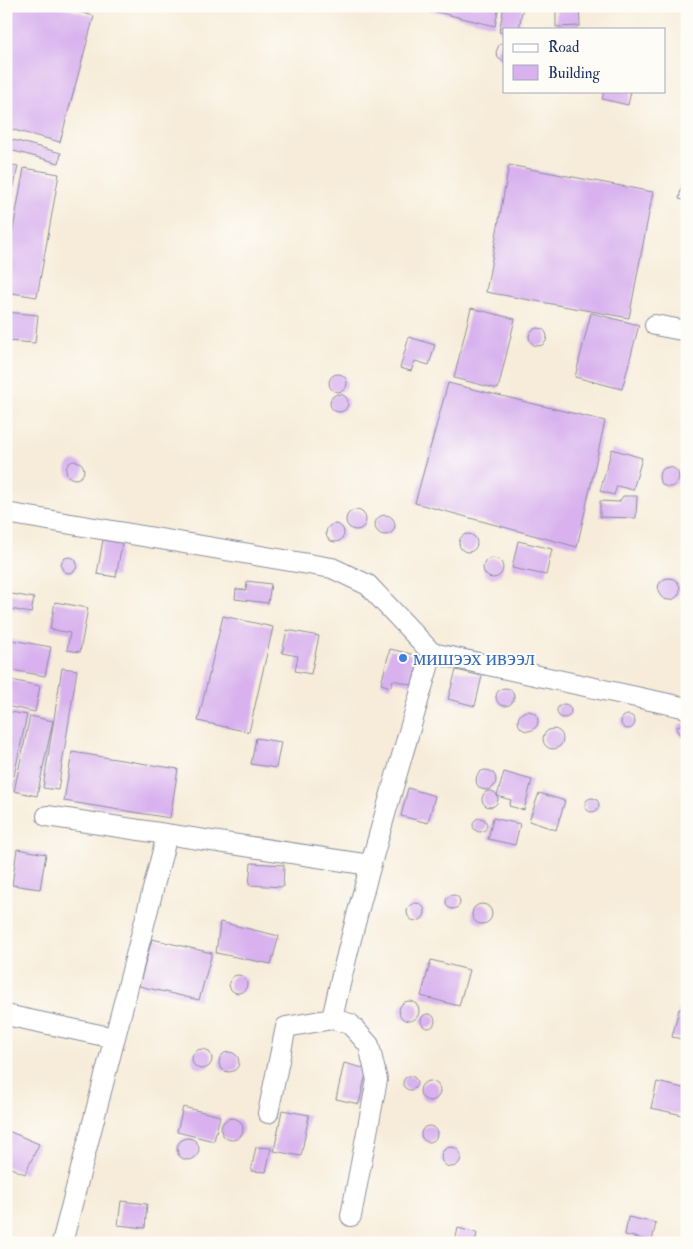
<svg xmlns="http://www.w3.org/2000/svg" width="693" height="1249" viewBox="0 0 693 1249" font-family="'IM FELL Double Pica',serif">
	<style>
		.building { fill: #d8b1ee }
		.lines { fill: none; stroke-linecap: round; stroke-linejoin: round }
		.street-casing { stroke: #898e9c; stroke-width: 22 }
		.street { stroke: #fff; stroke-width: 20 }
		.shop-dot { fill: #3f7fe0; stroke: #fdfcf7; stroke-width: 2 }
		.labels { text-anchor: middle; stroke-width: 4; stroke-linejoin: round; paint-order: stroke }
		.shop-label { font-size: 21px; fill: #366cbe; stroke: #fdfcf7; text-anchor: start }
	</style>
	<rect width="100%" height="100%" fill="#fdfcf7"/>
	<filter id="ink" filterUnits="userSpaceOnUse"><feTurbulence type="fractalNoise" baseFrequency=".02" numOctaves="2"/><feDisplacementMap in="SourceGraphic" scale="10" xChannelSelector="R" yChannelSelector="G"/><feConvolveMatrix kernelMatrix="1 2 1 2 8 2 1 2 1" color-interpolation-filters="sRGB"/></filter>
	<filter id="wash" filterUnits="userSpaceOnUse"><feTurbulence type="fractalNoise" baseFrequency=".0096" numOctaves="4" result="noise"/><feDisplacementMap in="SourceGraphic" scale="20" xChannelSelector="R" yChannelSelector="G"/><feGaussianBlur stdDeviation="1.12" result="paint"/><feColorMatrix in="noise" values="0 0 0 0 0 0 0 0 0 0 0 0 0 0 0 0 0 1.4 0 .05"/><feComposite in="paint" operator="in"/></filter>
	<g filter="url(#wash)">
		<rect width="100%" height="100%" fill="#f7ecd9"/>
		<g id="blocks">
			<!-- building -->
			<path class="building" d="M6,6h51l37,10 -34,126 -54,-14z
				M412,6h87l-4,20z
				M504,6h19l-4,23h-15v4l-5,-1z
				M556,6h23l1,20 -24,1z
				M504,41v21l-6,-4 -2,-6 3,-7z
				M604,91h27l-3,14 -26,-6z
				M6,138l55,15 -2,10 -53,-14z
				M6,164l12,2 -11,56h-1z
				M509,165l144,27 -24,126 -143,-26z
				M24,168l35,6 -22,123 -31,-5v-24z
				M685,170h2v31l-8,-2z
				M471,308l44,11 -17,70 -44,-11z
				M6,312l32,3 -3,28 -29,-2z
				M591,313l48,12 -17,64 -47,-12z
				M529 337a9 9 0 1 1 18 0a9 9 0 1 1-18 0Z
				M409,337l26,8 -6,20 -14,-4 -4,10 -11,-3z
				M329 383a9 9 0 1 1 18 0a9 9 0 1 1-18 0Z
				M448,383l157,38 -28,126 -162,-44z
				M330 403a9 9 0 1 1 18 0a9 9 0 1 1-18 0Z
				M612,449l30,9 -9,32 -16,-4 -3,9 -14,-4z
				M66 470a9 9 0 1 1 18 0a9 9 0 1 1-18 0Z
				M659 477a10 10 0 1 1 20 0a10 10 0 1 1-20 0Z
				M623,496h14l-1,22 -36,-1v-16l19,1z
				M346 520a10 10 0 1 1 20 0a10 10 0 1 1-20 0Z
				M375 525a10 10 0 1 1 20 0a10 10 0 1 1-20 0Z
				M326 533a9 9 0 1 1 18 0a9 9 0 1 1-18 0Z
				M459 543a9 9 0 1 1 18 0a9 9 0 1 1-18 0Z
				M103,540l19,3 -6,34 -19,-3z
				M518,541l34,8 -6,26 -34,-7z
				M61 565a8 8 0 1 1 16 0a8 8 0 1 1-16 0Z
				M483 568a10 10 0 1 1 20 0a10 10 0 1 1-20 0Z
				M658 589a11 11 0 1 1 22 0a11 11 0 1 1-22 0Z
				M247,581l24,3 -3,19 -33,-4 1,-10 10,1z
				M6,593l28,5 -3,15 -25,-5z
				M55,602l33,6 -8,44 -13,-2 3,-17 -20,-4z
				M223,616l50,11 -24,105 -51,-11z
				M287,630l32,6 -8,38 -16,-3 3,-15 -16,-3z
				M6,639l45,8 -6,29 -39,-7z
				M390,649l30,7 -8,29 -19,-5 -2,7 -10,-3z
				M62,668l15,2 -19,120 -15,-2z
				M456,670l26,6 -7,30 -27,-7z
				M6,679l34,7 -5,26 -29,-6z
				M496 697a9 9 0 1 1 18 0a9 9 0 1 1-18 0Z
				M557 711a7 7 0 1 1 14 0a7 7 0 1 1-14 0Z
				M518 721a10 10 0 1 1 20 0a10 10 0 1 1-20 0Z
				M6,711l21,4 -16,75 -5,-1z
				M621 722a7 7 0 1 1 14 0a7 7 0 1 1-14 0Z
				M30,716l23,5 -16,75 -23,-5z
				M683,723h4v13l-5,1 -5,-6v-4z
				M543 739a10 10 0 1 1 20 0a10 10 0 1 1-20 0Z
				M256,738l25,4 -5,26 -25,-4z
				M72,752l106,17 -8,49 -106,-17z
				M476 780a10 10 0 1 1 20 0a10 10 0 1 1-20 0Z
				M504,772l28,8 -8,30 -15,-4 2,-6 -14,-4z
				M408,788l27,8 -7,27 -27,-7z
				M482 799a8 8 0 1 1 16 0a8 8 0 1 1-16 0Z
				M539,793l26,8 -9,29 -27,-9z
				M585 805a7 7 0 1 1 14 0a7 7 0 1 1-14 0Z
				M473 825a7 7 0 1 1 14 0a7 7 0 1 1-14 0Z
				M493,818l27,6 -5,21 -27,-6z
				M17,849l29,5 -6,35 -28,-4z
				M251,863l33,2 -1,22 -34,-2z
				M446 902a7 7 0 1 1 14 0a7 7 0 1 1-14 0Z
				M407 912a9 9 0 1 1 18 0a9 9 0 1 1-18 0Z
				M472 914a10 10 0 1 1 20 0a10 10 0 1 1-20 0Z
				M220,922l59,14 -8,28 -55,-11z
				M152,939l60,14 -13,47 -60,-14z
				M431,960l38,10 -10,36 -38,-10z
				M229 984a9 9 0 1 1 18 0a9 9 0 1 1-18 0Z
				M399 1011a10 10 0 1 1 20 0a10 10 0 1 1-20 0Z
				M679,1009l8,2v29l-15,-3z
				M421 1021a7 7 0 1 1 14 0a7 7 0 1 1-14 0Z
				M192 1059a10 10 0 1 1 20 0a10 10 0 1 1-20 0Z
				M219 1062a10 10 0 1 1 20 0a10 10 0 1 1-20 0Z
				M344,1063l23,6 -8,35 -23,-5z
				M403 1083a7 7 0 1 1 14 0a7 7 0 1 1-14 0Z
				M420 1091a10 10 0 1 1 20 0a10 10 0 1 1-20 0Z
				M657,1082l30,7v27l-36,-8z
				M183,1107l37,9 -6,25 -37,-9z
				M282,1110l27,5 -8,41 -27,-5z
				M221 1129a11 11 0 1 1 22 0a11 11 0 1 1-22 0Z
				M421 1134a8 8 0 1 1 16 0a8 8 0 1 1-16 0Z
				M6,1130l33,14 -14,30 -19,-8z
				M177 1149a11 11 0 1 1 22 0a11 11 0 1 1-22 0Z
				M441 1157a10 10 0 1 1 20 0a10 10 0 1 1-20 0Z
				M256,1147l15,1 -5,24 -15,-1z
				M121,1201l26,3 -2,24 -27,-3z
				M628,1217l28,6 -4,18 -27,-6z
				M458,1228l19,5 -2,10 -20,-1z"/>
		</g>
	</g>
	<g filter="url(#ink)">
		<use href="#blocks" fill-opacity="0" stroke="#898e9c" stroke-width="1"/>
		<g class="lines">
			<defs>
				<path id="street" d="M655,325l32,6
					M6,513l326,55 36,17 64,68 255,55
					M47,816l323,49
					M6,1015l108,23
					M268,1113l18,-86 46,-8
					M351,1216l26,-136 -8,-35 -19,-21 -18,-5c27,-124 65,-244 100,-366
					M62,1243l105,-408"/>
			</defs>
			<!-- street casing -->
			<use href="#street" class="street-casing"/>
			<!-- street -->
			<use href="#street" class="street"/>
		</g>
	</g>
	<!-- markers -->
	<circle class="shop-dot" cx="403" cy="658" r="5"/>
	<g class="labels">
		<!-- shop labels -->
		<g class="shop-label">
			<text x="413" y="665">мишээх ивээл</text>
		</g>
	</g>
	<!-- margin -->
	<rect width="693" height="1249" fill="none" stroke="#fdfcf7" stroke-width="25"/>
	<!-- legend -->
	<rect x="503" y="28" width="162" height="65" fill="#fdfcf7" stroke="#a3aaba"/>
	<rect x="513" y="44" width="25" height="8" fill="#ffffff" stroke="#a3aaba"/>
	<text x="548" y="52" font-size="15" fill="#1b2f5e">Road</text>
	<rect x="513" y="65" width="25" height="15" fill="#d8b1ee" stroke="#a3aaba"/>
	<text x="548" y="78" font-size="15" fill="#1b2f5e">Building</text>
</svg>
